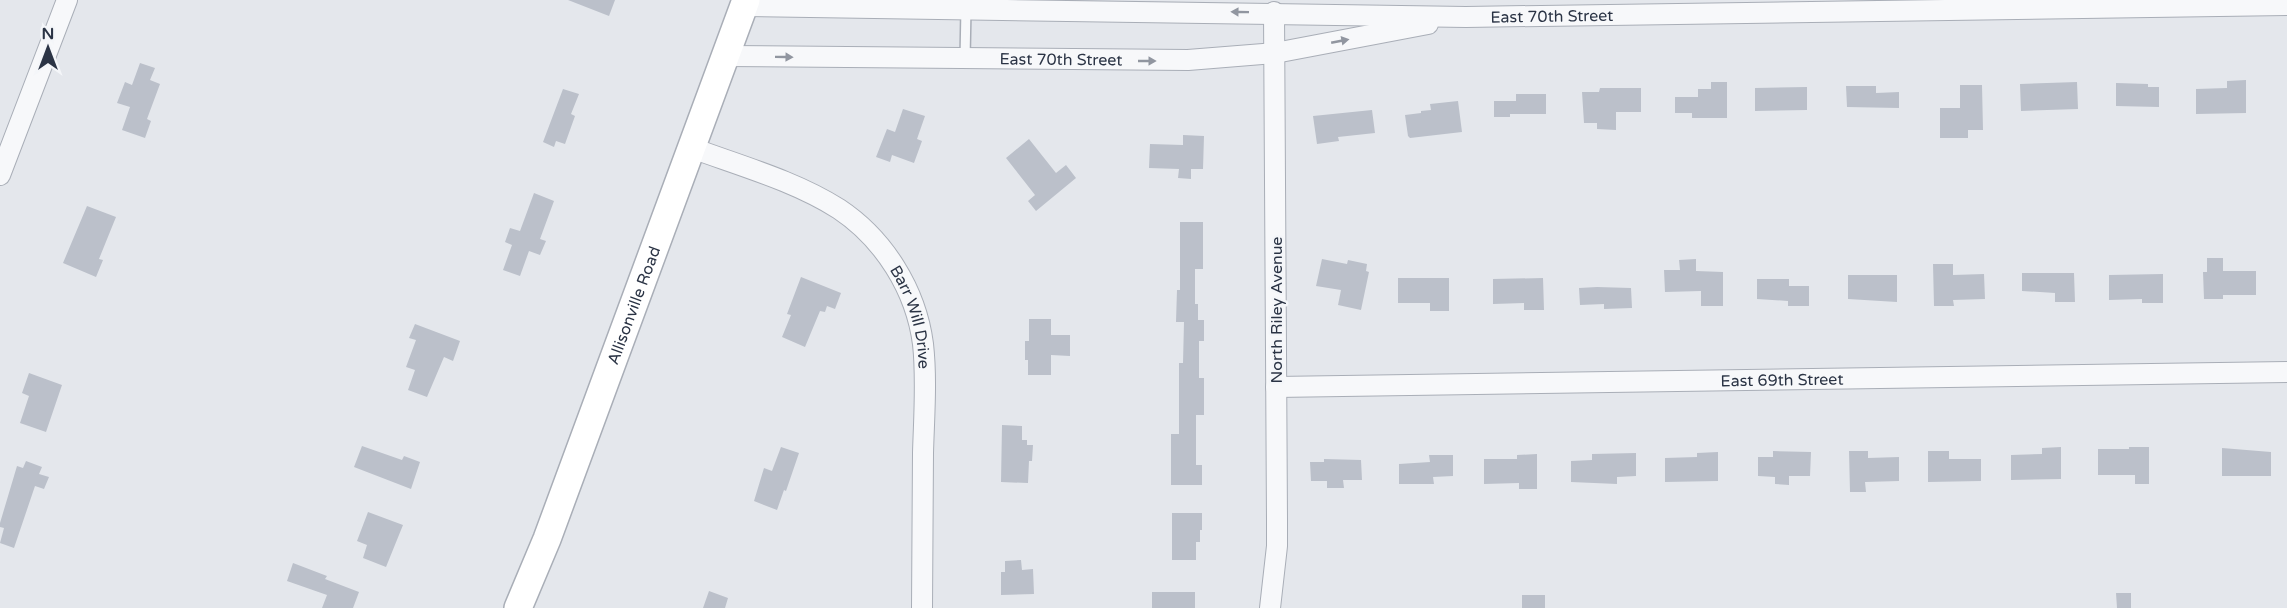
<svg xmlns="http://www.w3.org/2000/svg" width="2287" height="608" viewBox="0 0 2287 608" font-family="'Varela Round',sans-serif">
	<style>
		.building { fill: #bbc0ca }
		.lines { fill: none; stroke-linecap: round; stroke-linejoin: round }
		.lane-casing { stroke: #a9aeb7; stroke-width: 12 }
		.street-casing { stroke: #a9aeb7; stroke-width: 22 }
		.secondary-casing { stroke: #a9aeb7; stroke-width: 30 }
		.lane { stroke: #f7f8fa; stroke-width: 9 }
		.street { stroke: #f7f8fa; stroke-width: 20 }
		.secondary { stroke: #fff; stroke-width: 27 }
		.oneway { fill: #9196a0 }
		.labels { text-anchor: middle; stroke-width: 5; stroke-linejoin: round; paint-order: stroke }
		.street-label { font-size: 16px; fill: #2b3445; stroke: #f4f6f9 }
	</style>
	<rect width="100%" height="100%" fill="#e4e7ec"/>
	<!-- building -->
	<path class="building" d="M568,0h47l-6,16z
		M140,63l15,5 -5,12 10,4 -13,35 4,2 -6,17 -23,-8 8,-23 -13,-4 8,-21 7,3z
		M2246,80v33l-50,1v-25l31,-1v-7z
		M1711,82h16v36h-35v-5h-17v-16h23v-8h13z
		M2077,82l1,27 -57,2 -1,-27z
		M2116,83l32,1v3h11v20l-43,-1z
		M1960,85h22l1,45h-15v8h-28v-30h20z
		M1846,86h30v7l23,-1v16l-52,-1z
		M1807,87v23l-52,1v-23z
		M1600,88h41v24h-25v18l-19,-1v-6h-13l-2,-31h17z
		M563,89l16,5 -8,20 4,2 -10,28 -9,-3 -2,6 -11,-5z
		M1516,94h30v20h-36v3h-16v-16h22z
		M1458,101l4,31 -52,6 -2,-2 -3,-21 16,-2v-2l10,-1 -1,-6z
		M903,109l22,7 -8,23 5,2 -8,22 -22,-8 -2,7 -14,-5 11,-28 8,3z
		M1372,110l3,23 -37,4 1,4 -22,3 -4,-28z
		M1183,135l21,1 -1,33h-12v10l-13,-1 1,-9 -30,-1 1,-24 33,1z
		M1029,139l27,34 10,-8 10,13 -40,33 -8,-10 7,-6 -29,-37z
		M534,193l20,8 -14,38 6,2 -6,14 -11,-4 -9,25 -17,-6 9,-25 -7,-3 5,-14 10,3z
		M87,206l29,11 -17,42 4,1 -7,17 -33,-14z
		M1180,222h23v47h-8v35h3v16h6v21h-5v37h5v37h-8v50h6v20h-31v-51h8v-71h4l1,-41h-8l1,-32h3z
		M2207,258h16v13h33v24h-33v4h-19l-1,-27h4z
		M1322,259l25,5 1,-4 19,4 -1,7 3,1 -8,38 -23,-5 3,-15 -25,-4z
		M1696,259v12l27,1v34h-22v-15l-36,1 -1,-22h16l-1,-10z
		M1933,264h20v11l31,-1 1,25 -32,1 1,6h-20z
		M2022,273h52l1,29h-20v-9l-33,-2z
		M2163,274v29h-21v-4l-33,1v-25z
		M1848,275h49v27l-49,-3z
		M801,277l40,16 -6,16 -8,-3 -2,6 -5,-1 -15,36 -23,-10 9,-22 -4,-1z
		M1398,278h51v33h-19v-8h-32z
		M1543,278l1,32h-20v-7l-31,1v-25z
		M1757,279h32v7h20v20h-21v-5l-31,-2z
		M1597,287l34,1 1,20 -28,1v-5l-24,1 -1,-17z
		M1029,319h22v16h19v21l-19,-1v20h-23v-15h-3v-19h4z
		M415,324l45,17 -7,20 -9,-4 -17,40 -19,-7 7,-20 -9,-3 10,-27 -7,-2z
		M29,373l33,12 -16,47 -26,-9 9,-27 -7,-3z
		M1002,425l20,1v14h5v5h6l-1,16h-3l-1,22 -27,-1z
		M362,446l40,14 2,-4 16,6 -9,27 -57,-22z
		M781,447l18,6 -13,38 -2,-1 -7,20 -23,-9 10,-33 8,3z
		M2061,447v32l-50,1v-25l31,-1v-6z
		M2129,447h20v37h-14v-9h-37v-26h31z
		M2222,448l49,4v24h-49z
		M1773,451l38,1 -1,24h-21v9l-14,-1v-7l-17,-1v-19h15z
		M1849,451h19v7l31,-1v24l-34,1 1,10h-16z
		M1928,451h21v8h32v22l-53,1z
		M1718,452v29l-53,1v-24l32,-1v-4z
		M1636,453v23l-19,1v7l-46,-2v-21l21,-1v-6z
		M1537,454v35h-18v-6l-35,1v-25h33v-4z
		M1429,455h24v21l-20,1 1,7h-35v-20l31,-2z
		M1324,459l37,1 1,20h-19l1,8h-17v-7h-16l-1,-19h14z
		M26,461l16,6 -3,7 10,3 -5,12 -9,-3 -21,62 -14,-5 4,-15 -4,-1v-4l17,-57 6,2z
		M368,512l35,13 -17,42 -23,-9 4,-13 -10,-4z
		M1172,513h30v17h-2v12h-4v18h-24z
		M1021,560l1,10 11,-1 1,25 -33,1v-23h4v-11z
		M293,563l34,13 -2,3 34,13 -6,16h-31l5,-13 -40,-14z
		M709,591l19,7 -3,10h-22z
		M1152,592h43v16h-43z
		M2116,593h15v15h-14z
		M1522,595h23v13h-23z"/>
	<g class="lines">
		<defs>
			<path id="lane" d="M965,59l1,-51"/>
			<g id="street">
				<path id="s1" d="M744,6l722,11 821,-12"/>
				<path id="s2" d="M725,56l463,4 87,-7 153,-29"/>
				<path id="s3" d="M692,148c49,18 103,33 147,61 45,30 77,81 84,135 4,36 1,73 0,109 0,52 -1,103 -1,155"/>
				<path d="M0,175l67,-175"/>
				<path id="s4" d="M1276,387l1011,-15"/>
				<path d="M1270,608l7,-62v-25l-3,-509"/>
			</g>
			<g id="secondary">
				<path id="s5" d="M518,608l29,-69 199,-539"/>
			</g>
		</defs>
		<!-- lane casing -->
		<use href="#lane" class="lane-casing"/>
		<!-- street casing -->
		<use href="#street" class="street-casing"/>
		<!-- secondary casing -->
		<use href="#secondary" class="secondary-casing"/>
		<!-- lane -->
		<use href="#lane" class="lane"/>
		<!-- street -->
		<use href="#street" class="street"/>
		<!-- secondary -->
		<use href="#secondary" class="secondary"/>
	</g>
	<!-- one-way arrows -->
	<defs><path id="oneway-solid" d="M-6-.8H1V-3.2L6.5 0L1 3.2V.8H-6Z" transform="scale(1.5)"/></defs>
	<g class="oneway">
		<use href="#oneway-solid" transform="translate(1240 12) rotate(-179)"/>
		<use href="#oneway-solid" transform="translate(1340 41) rotate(-11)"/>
		<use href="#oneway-solid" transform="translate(784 57) rotate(1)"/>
		<use href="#oneway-solid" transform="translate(1147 61)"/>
	</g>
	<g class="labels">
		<!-- street labels -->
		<g class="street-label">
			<text dy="6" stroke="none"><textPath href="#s1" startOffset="808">East 70th Street</textPath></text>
			<text dy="6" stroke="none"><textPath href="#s2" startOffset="336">East 70th Street</textPath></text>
			<text dy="6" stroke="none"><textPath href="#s5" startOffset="324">Allisonville Road</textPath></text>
			<text transform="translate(1276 310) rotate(-90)" y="6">North Riley Avenue</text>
			<text dy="6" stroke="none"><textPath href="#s3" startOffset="294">Barr Will Drive</textPath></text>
			<text dy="6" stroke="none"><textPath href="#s4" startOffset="506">East 69th Street</textPath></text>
		</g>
	</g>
	<!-- north arrow -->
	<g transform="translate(48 48)" stroke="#f4f6f9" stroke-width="4.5" paint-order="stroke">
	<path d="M0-4.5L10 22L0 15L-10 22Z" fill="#2b3445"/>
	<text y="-9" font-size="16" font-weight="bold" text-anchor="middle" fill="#2b3445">N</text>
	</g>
</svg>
